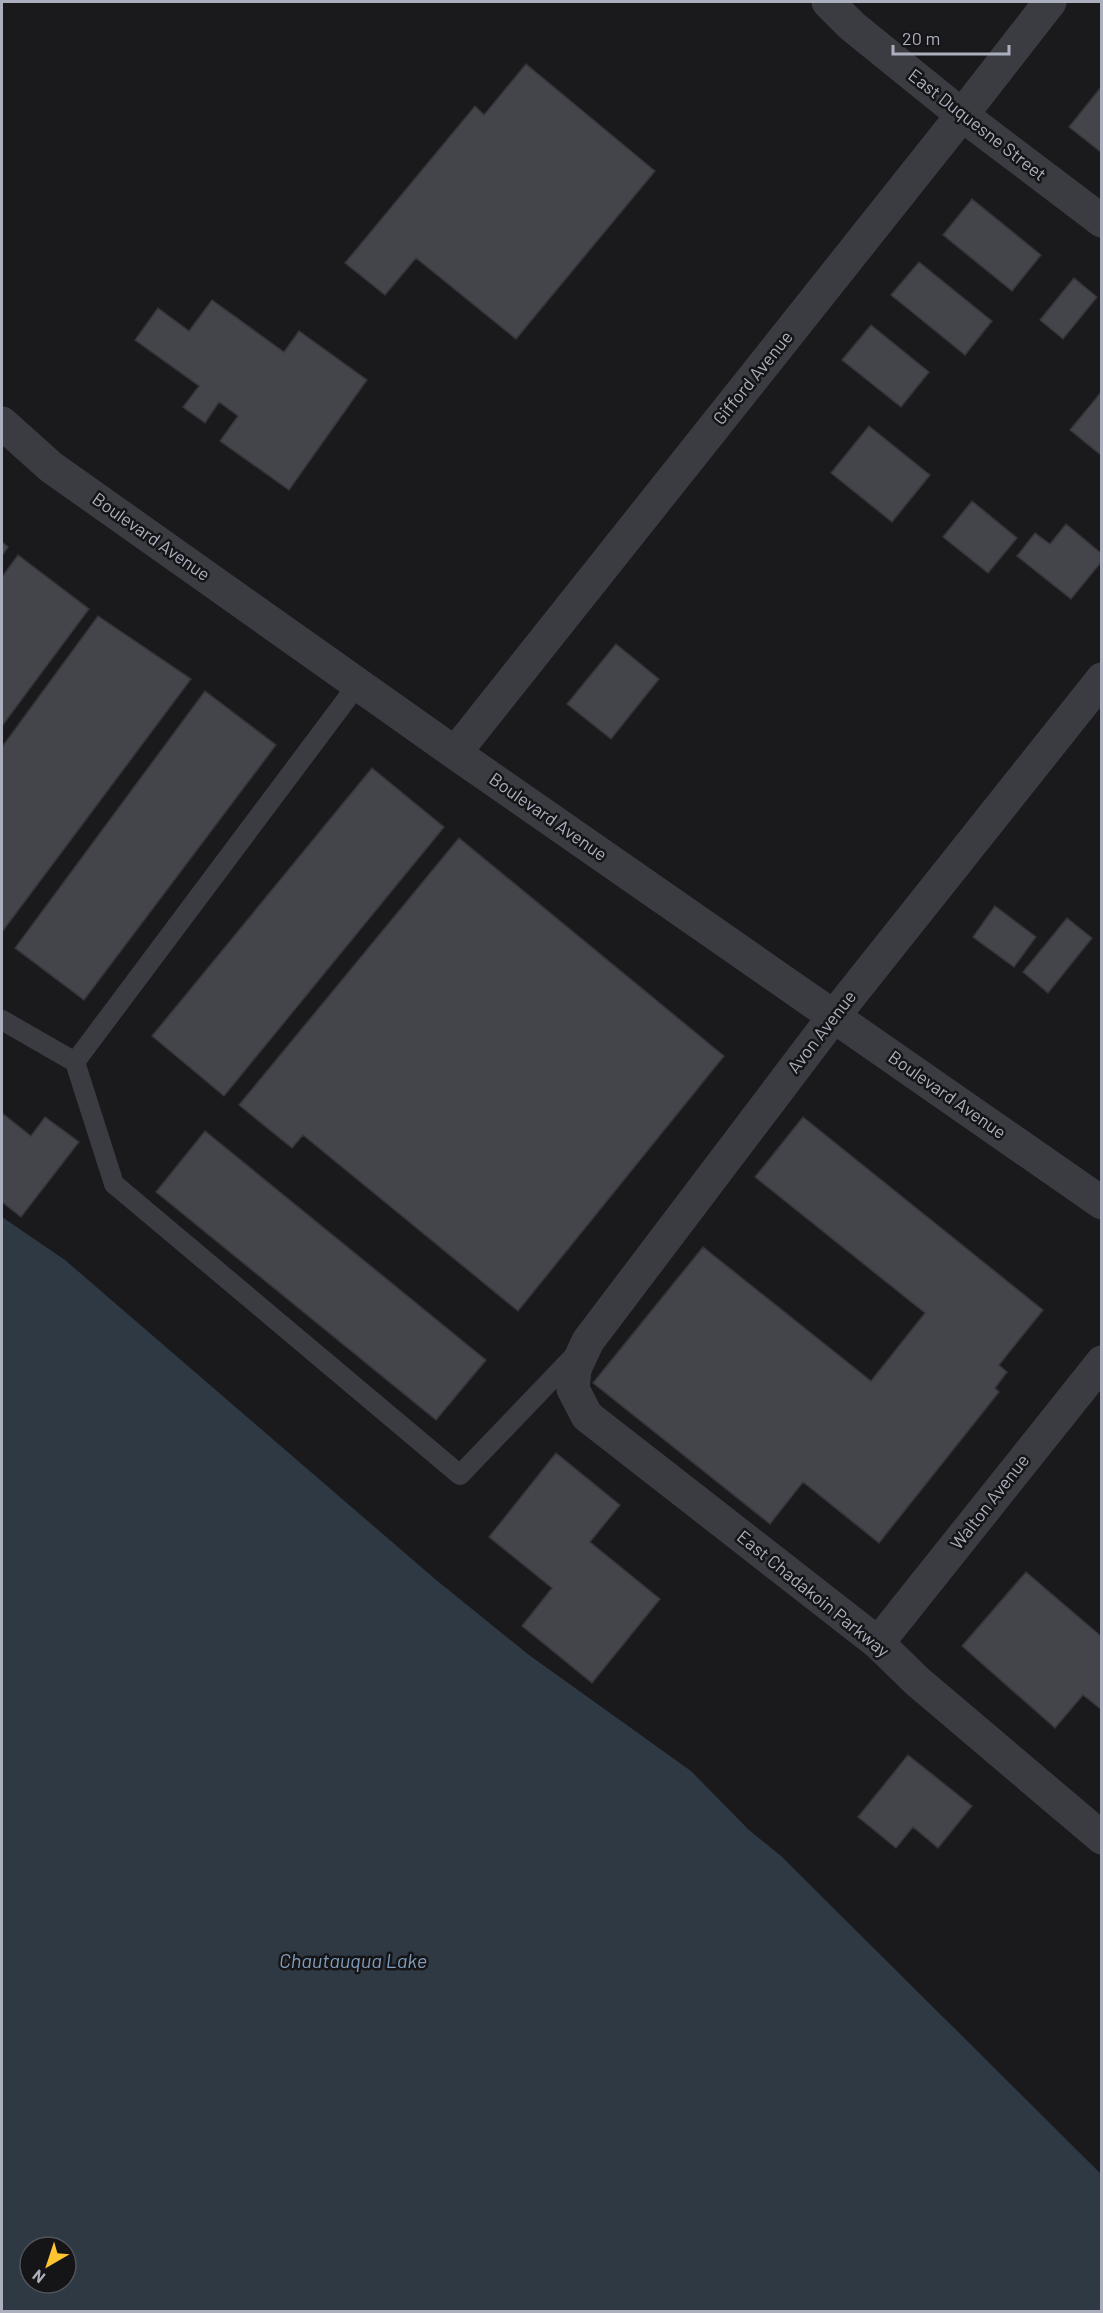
<svg xmlns="http://www.w3.org/2000/svg" width="1103" height="2313" viewBox="0 0 1103 2313" font-family="Barlow,sans-serif">
	<style>
		.water { fill: #2e3943; fill-rule: evenodd }
		.building { fill: #44454a; stroke: #343439; stroke-width: 1.5 }
		.lines { fill: none; stroke-linecap: round; stroke-linejoin: round }
		.service { stroke: #3b3c42; stroke-width: 20 }
		.minor { stroke: #3b3c42; stroke-width: 33 }
		.labels { text-anchor: middle; stroke-width: 5; stroke-linejoin: round; paint-order: stroke }
		.street-label { font-size: 18px; fill: #acb0be; stroke: #151518 }
		.water-label { font-size: 20px; font-style: italic; fill: #809dbb; stroke: #151518 }
	</style>
	<rect width="100%" height="100%" fill="#1a1a1d"/>
	<!-- water -->
	<path class="water" d="M2,1217l63,43 370,319 94,76 162,116 58,59 32,26 320,318v137h-1099zM30,2247h36v36h-36z"/>
	<!-- building -->
	<path class="building" d="M526,64l129,107 -139,168 -100,-81 -31,37 -40,-32 130,-157 9,9z
		M1102,86v67l-33,-26z
		M972,199l69,56 -29,36 -69,-56z
		M919,262l73,59 -27,34 -74,-60z
		M1074,278l23,19 -34,42 -23,-19z
		M212,300l72,52 15,-21 68,49 -78,110 -69,-49 18,-25 -19,-14 -14,21 -22,-16 16,-21 -64,-46 23,-32 31,23z
		M871,325l58,47 -28,35 -59,-47z
		M1102,391v65l-32,-26z
		M869,426l61,49 -38,47 -61,-49z
		M972,501l45,37 -29,35 -45,-36z
		M1066,524l36,30v7l-31,38 -54,-43 18,-23 15,11z
		M2,542l6,5 -6,9z
		M18,555l71,54 -87,117v-149z
		M98,616l93,63 -189,253v-185z
		M616,644l43,35 -48,60 -44,-35z
		M205,691l71,54 -192,255 -69,-52z
		M372,768l72,59 -220,269 -72,-60z
		M459,838l265,218 -206,255 -215,-176 -11,13 -53,-43z
		M995,906l41,31 -22,30 -41,-30z
		M1067,918l25,20 -44,55 -25,-21z
		M2,1113l29,23 14,-19 34,25 -58,75 -19,-15z
		M803,1117l240,193 -44,55 8,7 -12,16 4,4 -120,151 -76,-61 -33,42 -177,-141 110,-136 168,134 54,-68 -170,-136z
		M205,1131l281,229 -50,60 -280,-228z
		M556,1453l64,52 -30,37 70,57 -68,84 -70,-57 30,-38 -63,-51z
		M1026,1572l76,65v73l-19,-15 -28,33 -93,-82z
		M908,1755l64,51 -34,42 -25,-21 -17,21 -38,-31z"/>
	<g class="lines">
		<!-- service -->
		<path class="service" d="M358,684l-283,378 39,122 346,291 116,-121
			M2,1020l73,42"/>
		<!-- minor -->
		<path class="minor" d="M828,2l24,24 110,89 140,106
			M2,423l49,44 404,286 647,450
			M1102,679l-268,337 -246,325 -13,28 -2,20 14,27 291,227 39,38 185,157
			M455,753l507,-638 88,-113
			M878,1643l224,-281"/>
	</g>
	<g class="labels">
		<!-- street labels -->
		<g class="street-label">
			<text transform="translate(977 125) rotate(38)" y="6">East Duquesne Street</text>
			<text transform="translate(753 378) rotate(-51)" y="6">Gifford Avenue</text>
			<text transform="translate(151 537) rotate(35)" y="6">Boulevard Avenue</text>
			<text transform="translate(548 817) rotate(35)" y="6">Boulevard Avenue</text>
			<text transform="translate(822 1032) rotate(-52)" y="6">Avon Avenue</text>
			<text transform="translate(947 1095) rotate(35)" y="6">Boulevard Avenue</text>
			<text transform="translate(990 1502) rotate(-52)" y="6">Walton Avenue</text>
			<text transform="translate(813 1594) rotate(39)" y="6">East Chadakoin Parkway</text>
		</g>
		<!-- water labels -->
		<g class="water-label">
			<text x="353" y="1968">Chautauqua Lake</text>
		</g>
	</g>
	<!-- border -->
	<rect width="1103" height="2313" fill="none" stroke="#acb0be" stroke-width="6"/>
	<!-- north arrow -->
	<g transform="translate(48 2265) rotate(219)"><circle r="28" fill="#151518" stroke="#51535a" stroke-width="1.5"/>
	<path d="M0-4.5L10 22L0 15L-10 22Z" fill="#ffc430"/>
	<text y="-9" font-size="16" font-weight="bold" text-anchor="middle" fill="#acb0be">N</text>
	</g>
	<!-- scale -->
	<path d="M893 45v9h116v-9" fill="none" stroke="#acb0be" stroke-width="3"/>
	<text x="902" y="45" font-size="18" fill="#acb0be" stroke="#151518" stroke-width="4.5" paint-order="stroke">20 m</text>
</svg>
